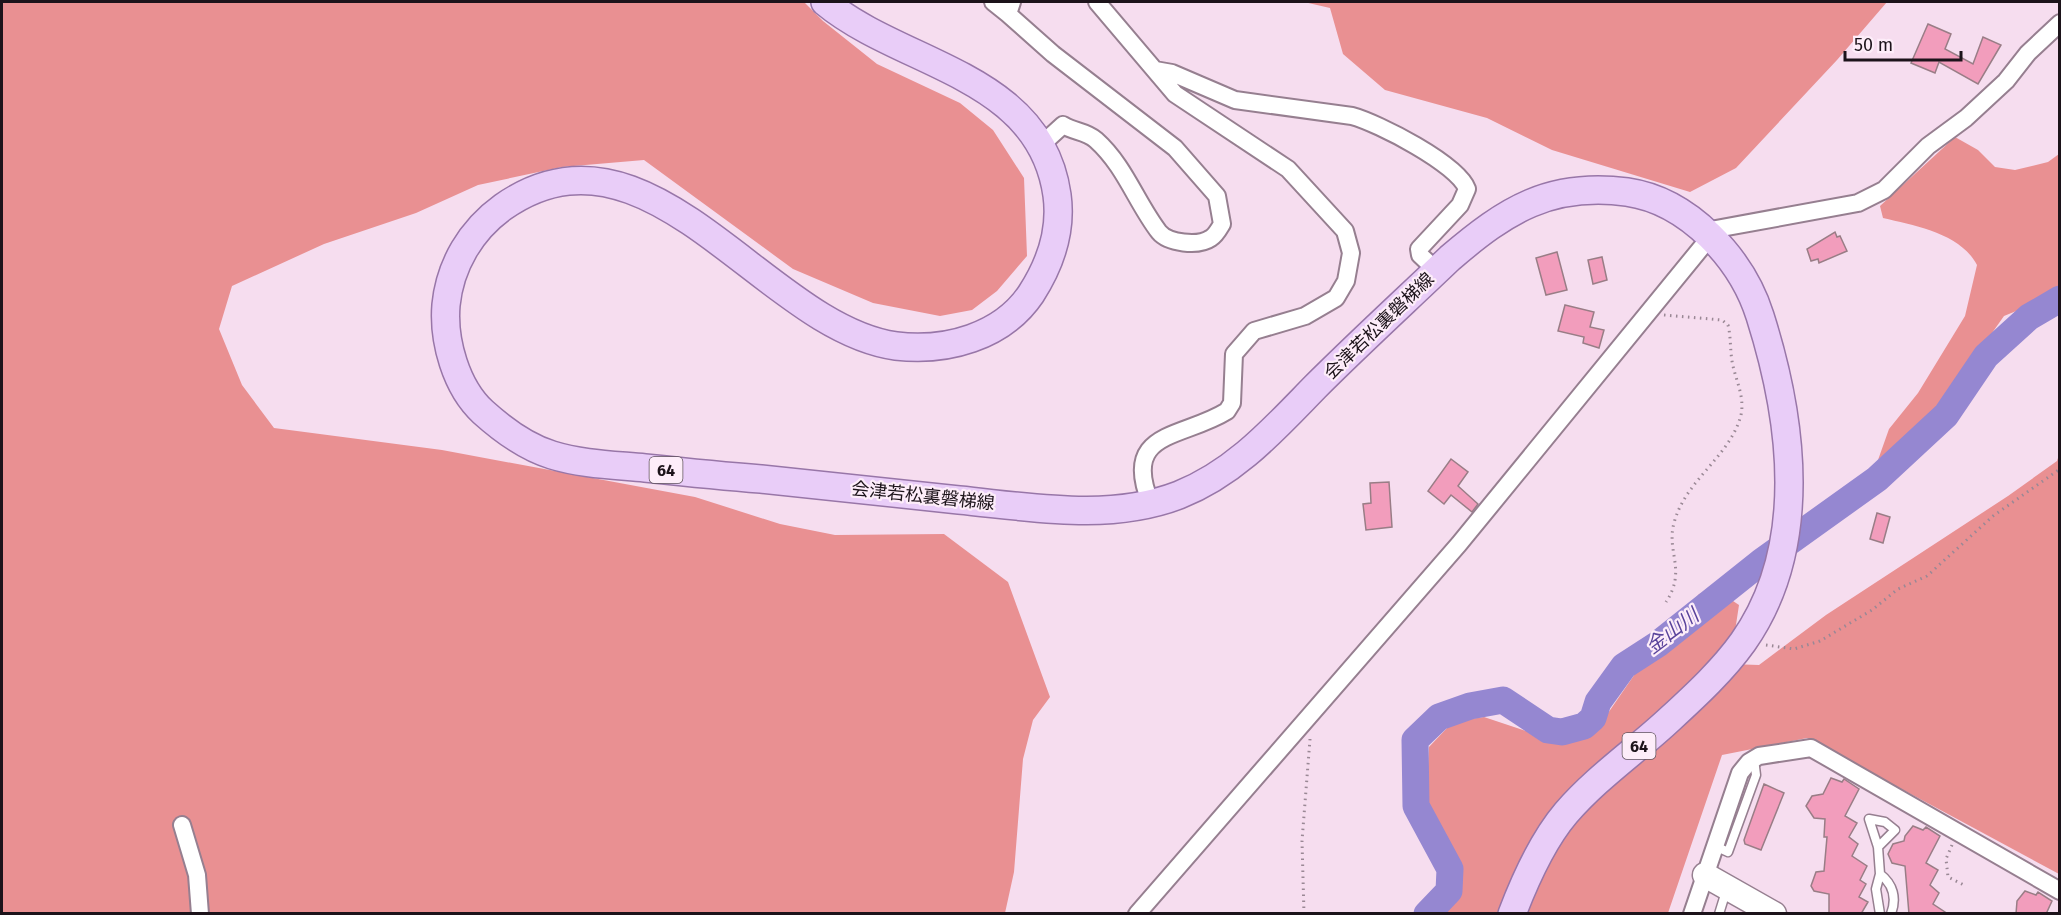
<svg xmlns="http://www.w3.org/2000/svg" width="2061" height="915" viewBox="0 0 2061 915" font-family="'Fira Sans','Noto Sans JP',sans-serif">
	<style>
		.forest { fill: #e99092 }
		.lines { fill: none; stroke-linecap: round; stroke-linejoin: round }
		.river { stroke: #9587d1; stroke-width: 27 }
		.building { fill: #f29dbc; stroke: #997d86; stroke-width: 1.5 }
		.lane-casing { stroke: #967f90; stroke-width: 11 }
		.street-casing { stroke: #967f90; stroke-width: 20 }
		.secondary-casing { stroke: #967f90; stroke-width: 27 }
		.primary-casing { stroke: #9876a8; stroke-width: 30 }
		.path { stroke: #9a8895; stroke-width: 3; stroke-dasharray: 1.5 4.5; stroke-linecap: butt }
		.lane { stroke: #fff; stroke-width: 8 }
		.street { stroke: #fff; stroke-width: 16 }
		.secondary { stroke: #fff; stroke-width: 24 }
		.primary { stroke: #e9cdf8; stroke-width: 27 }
		.labels { text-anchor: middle; stroke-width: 4.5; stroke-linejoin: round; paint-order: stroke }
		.shield { fill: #fdedf9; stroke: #60545d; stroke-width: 1.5 }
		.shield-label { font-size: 16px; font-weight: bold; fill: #1c131a }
		.street-label { font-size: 18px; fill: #1c131a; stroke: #fdedf9 }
		.water-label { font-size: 20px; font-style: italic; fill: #59439b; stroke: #fdedf9 }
	</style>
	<rect width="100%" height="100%" fill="#f6ddef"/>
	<!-- forest -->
	<path class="forest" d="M2,2h802l19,19 54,43 83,39 33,27 31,48 3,78 -30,35 -25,19 -32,6 -67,-13 -80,-34 -149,-109 -82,7 -84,18 -62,28 -92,31 -92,42 -13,43 23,56 32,43 168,22 253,47 85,27 55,11 109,-1 64,48 42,115 -17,23 -10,39 -9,113 -9,41 -1003,1z
		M1304,2h583l-50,58 -101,108 -46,24 -138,-42 -65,-32 -102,-28 -42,-36 -13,-46z
		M1955,137l23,13 17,17 20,3 33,-8 11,-8v148l-11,-4 -44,18 -65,92 -61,52 11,-31 29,-36 47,-77 12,-51c-17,-32 -61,-39 -94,-47l-3,-12z
		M2059,455v419l-252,-136 -85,17 -54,158h-231l16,-35 -1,-27 -23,-30 -4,-13 -4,-27 7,-14 1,-20 19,-20 22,-8 14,-2 48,16 39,4 35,-21 33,-48 60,-74 16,-5 24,16 -9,59 29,1 67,-50 182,-119 49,-35z"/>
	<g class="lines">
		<!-- river -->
		<path class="river" d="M1427,914l22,-23 1,-22 -34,-63 -1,-66 24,-23 31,-11 33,-6 45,30 14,2 22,-6 9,-8 5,-16 26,-36 34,-22 103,-82 116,-83 69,-64 40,-59 43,-39 31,-18"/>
	</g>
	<!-- building -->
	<path class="building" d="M1928,24l23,10 -6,15 28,15 10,-27 18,8 -23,39 -39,-22 -4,11 -24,-10z
		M1835,232l2,5 3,-1 7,15 -28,12 -1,-4 -7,2 -4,-12z
		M1557,252l10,38 -21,5 -10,-37z
		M1602,257l5,23 -14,4 -5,-24z
		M1565,305l29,7 -4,15 14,3 -5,18 -16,-5 1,-6 -26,-6z
		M1451,459l17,13 -10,14 20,18 -6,8 -21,-17 -7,9 -16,-13z
		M1389,482l3,45 -26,3 -3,-26 8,-1 -1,-20z
		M1877,513l13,4 -7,26 -13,-4z
		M1831,778l11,4 2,-3 15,10 -14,27 12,7 -8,14 9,7 -6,12 15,10 -7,14 6,4 -7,13 9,5 -7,12h-32v-20l-15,-3 -3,-5 5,-14 8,-1 3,-34h-3l1,-18 -11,-1 -8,-12 6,-10 11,-2z
		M1764,784l20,9 -23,57 -16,-6 -1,-4z
		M1913,826l10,4 3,-3 14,9 -14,27 12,7 -8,15 9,8 -6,11 15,10h-39l-4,-48 -13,-3 -4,-9 5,-10 11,-3 1,-5z
		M2025,891l11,4 2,-3 14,9 -6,13h-30l1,-13z"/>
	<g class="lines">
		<defs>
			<path id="lane" d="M1715,846l13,6 28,-77 -2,-16
				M1878,847l17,-17 -10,-8 -16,-3 9,28 2,27c13,10 17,24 11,40
				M1719,914l8,-26
				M1880,914l-4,-25 4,-15"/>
			<path id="street" d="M993,2l15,12
				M1012,2l-4,12 45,40 122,94 42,48 5,28c-3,5 -6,11 -11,14 -13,9 -43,5 -52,-6 -23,-30 -34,-66 -63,-92 -10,-9 -22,-8 -33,-15l-22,20
				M1097,2l78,92 113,75 57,62 6,22 -5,28 -10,17 -31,18 -51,15 -20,23 -2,49 -5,8c-45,28 -107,19 -76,93
				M1155,70l17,3 63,27 117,16c26,7 106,48 115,73l-7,16 -41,44 1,6 17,16
				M1705,231l153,-28 26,-13 44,-44 38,-28 40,-37 22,-28 32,-30
				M182,825l15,50 3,39
				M1137,914l322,-370 251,-307
				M1692,914l48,-141 9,-11 10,-6 52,-8 249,143"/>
			<path id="secondary" d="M1705,875l69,39"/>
			<path id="primary" d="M825,2c77,64 215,72 232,193 5,36 -6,68 -26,99 -29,43 -85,58 -135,52 -132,-18 -247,-241 -393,-139 -32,23 -53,58 -57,98 -3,36 10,82 37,107 20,18 43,35 69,43 29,9 62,10 93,13 38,4 77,8 116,11 66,7 132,14 198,21 72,7 150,22 220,-5 56,-22 95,-66 136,-108 44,-44 90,-86 135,-129 56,-48 100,-76 177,-66 62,9 115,67 133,124 33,104 50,231 -17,326 -20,28 -47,53 -72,76 -34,32 -74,59 -105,95 -23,27 -41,67 -54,101"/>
		</defs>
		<!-- lane casing -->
		<use href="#lane" class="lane-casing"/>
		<!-- street casing -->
		<use href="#street" class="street-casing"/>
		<!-- secondary casing -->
		<use href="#secondary" class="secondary-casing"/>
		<!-- primary casing -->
		<use href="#primary" class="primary-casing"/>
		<!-- path -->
		<path class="path" d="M1664,315l58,5 6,5c3,12 2,24 4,36 3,18 13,35 9,54 -11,42 -56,65 -67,108 -8,29 13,47 -8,79
			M1766,645l28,4 26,-8 52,-31 26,-21 29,-13 66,-60 67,-47
			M1952,845l-6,14 2,18 16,8
			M1304,914l-2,-73 8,-102"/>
		<!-- lane -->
		<use href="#lane" class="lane"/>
		<!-- street -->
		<use href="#street" class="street"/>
		<!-- secondary -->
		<use href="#secondary" class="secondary"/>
		<!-- primary -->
		<use href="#primary" class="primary"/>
	</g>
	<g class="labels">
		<!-- shield labels -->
		<g class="shield">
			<rect x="649.5" y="457" width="33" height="26" rx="4.5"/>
			<rect x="1622.5" y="733" width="33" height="26" rx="4.5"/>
		</g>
		<g class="shield-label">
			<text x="666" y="476">64</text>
			<text x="1639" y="752">64</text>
		</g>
		<!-- street labels -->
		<g class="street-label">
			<text transform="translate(1379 326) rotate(-44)" y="6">会津若松裏磐梯線</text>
			<text transform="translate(923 496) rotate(6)" y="6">会津若松裏磐梯線</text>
		</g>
		<!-- water labels -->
		<g class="water-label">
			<text transform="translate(1672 631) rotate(-37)" y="7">金山川</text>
		</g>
	</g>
	<!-- border -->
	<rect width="2061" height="915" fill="none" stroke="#1c131a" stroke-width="6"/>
	<!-- scale -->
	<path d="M1845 51v9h116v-9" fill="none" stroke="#1c131a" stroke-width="3"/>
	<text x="1854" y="51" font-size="18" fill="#1c131a" stroke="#fdedf9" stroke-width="4.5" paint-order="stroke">50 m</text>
</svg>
